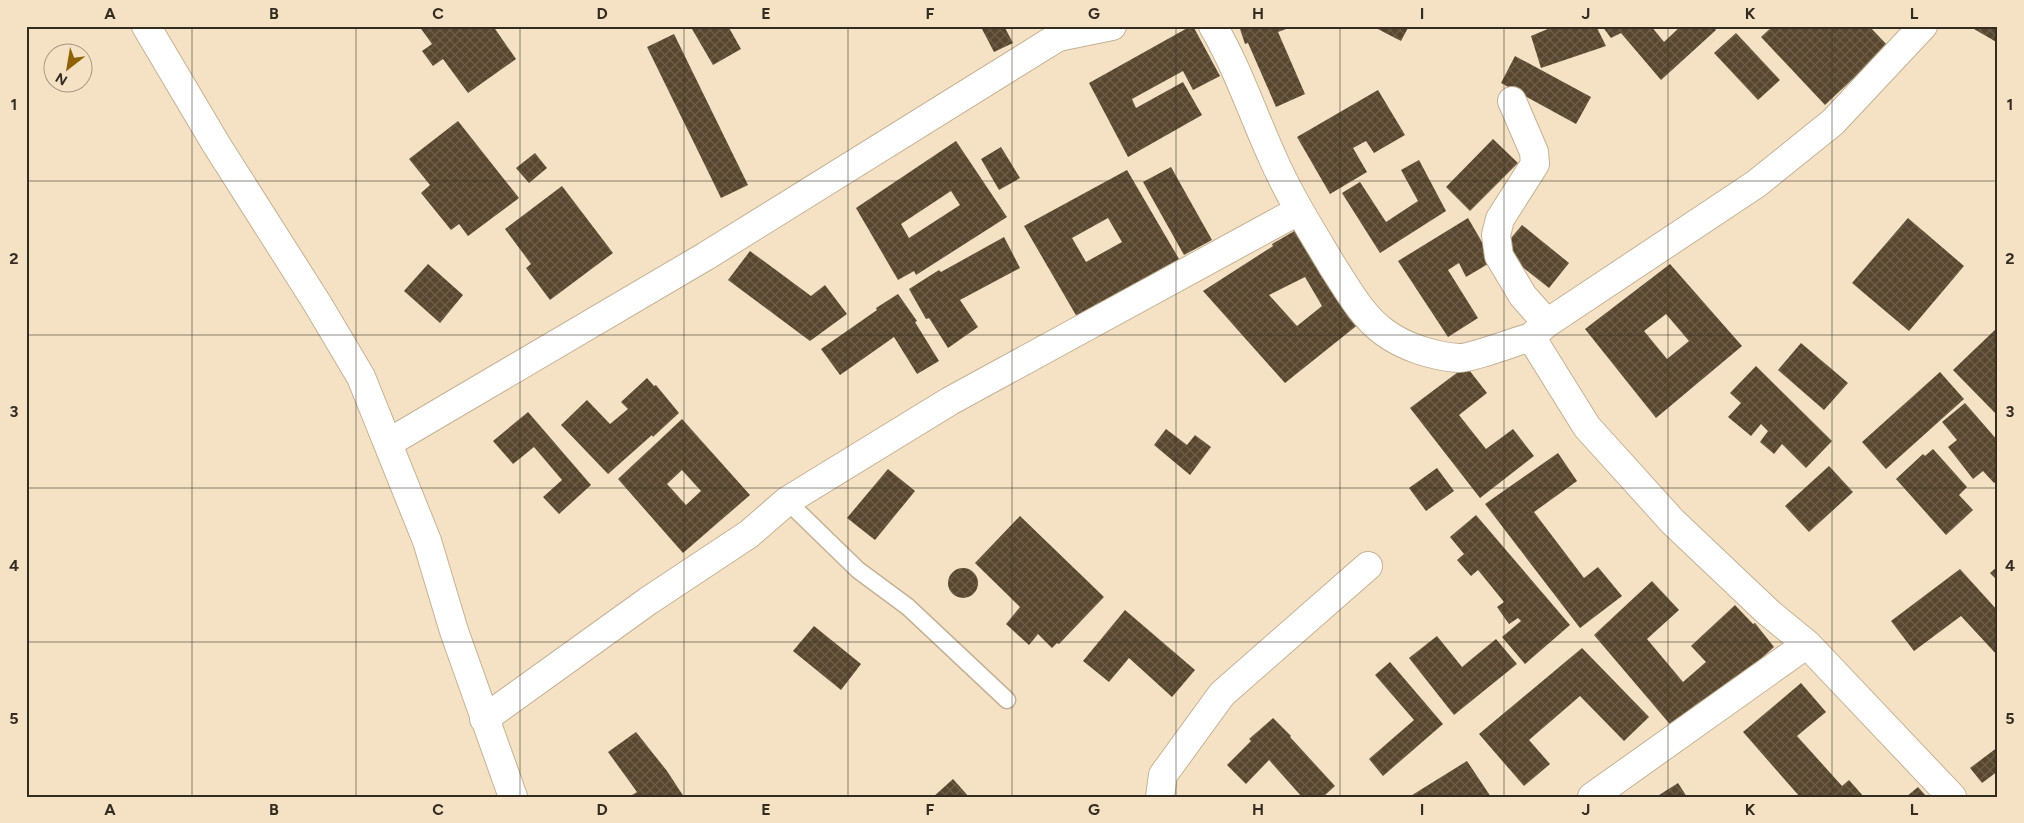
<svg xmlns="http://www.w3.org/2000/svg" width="2024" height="823" viewBox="0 0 2024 823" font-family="Figtree,sans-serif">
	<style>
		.building { fill: url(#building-cross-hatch); fill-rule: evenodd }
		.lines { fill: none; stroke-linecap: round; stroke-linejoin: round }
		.lane-casing { stroke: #c5b195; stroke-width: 19 }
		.street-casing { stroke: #c5b195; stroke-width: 30 }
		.lane { stroke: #fff; stroke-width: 16 }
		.street { stroke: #fff; stroke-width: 28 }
		.grid { fill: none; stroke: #342c21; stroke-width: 1; stroke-opacity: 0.55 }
		.neatline { fill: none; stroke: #342c21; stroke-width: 2 }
		.grid-label { font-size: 16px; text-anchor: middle; font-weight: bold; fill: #342c21 }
	</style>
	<defs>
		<pattern id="building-cross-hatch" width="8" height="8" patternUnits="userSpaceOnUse" patternTransform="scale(1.25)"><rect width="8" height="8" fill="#58472e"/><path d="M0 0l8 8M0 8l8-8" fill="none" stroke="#6d5f4a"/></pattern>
	</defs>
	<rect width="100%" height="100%" fill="#f5e1c4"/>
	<!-- building -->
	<path class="building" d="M419,26h74l23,33 -48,34 -25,-34 -10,7 -11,-15 10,-7z
		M696,26h32l13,23 -28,16 -21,-36z
		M986,26h18l9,17 -19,9 -12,-23z
		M1191,26h2l27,50 -27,14 -10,-19 -51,28 4,9 47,-26 19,33 -74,42 -39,-74z
		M1239,26h55l-16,6 27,62 -29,13 -28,-64 -3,1z
		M1372,26h37l-8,15z
		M1555,26h41l10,20 -65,22 -10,-32z
		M1602,26h49l13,16 17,-16h32l3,4 -55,50 -40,-47 -10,5z
		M1773,26h96l19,20 -63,59 -64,-68z
		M1976,26h22v17l-24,-14z
		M1736,33l44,47 -22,20 -44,-47z
		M674,34l74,151 -27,13 -74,-151z
		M1515,56l76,41 -15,27 -75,-41z
		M1378,90l27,45 -31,18 -8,-12 -13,7 14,24 -37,22 -33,-57z
		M458,121l61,77 -51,38 -9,-12 -8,6 -30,-37 9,-8 -21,-26z
		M1493,139l25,24 -48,48 -24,-24z
		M956,141l51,76 -91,58 -2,-4 -16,9 -42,-72zM951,191l9,14 -51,33 -8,-14z
		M1001,147l19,31 -21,12 -18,-31z
		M535,153l12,15 -18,15 -13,-15z
		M1419,160l27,51 -66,42 -38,-60 18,-11 26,40 32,-21 -17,-31z
		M1171,167l41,73 -28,15 -41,-73z
		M1127,170l52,89 -102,58 -53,-91zM1108,218l14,24 -36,20 -14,-24z
		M562,186l51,67 -63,47 -24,-32 5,-4 -26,-35z
		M1468,218l25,43 -27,16 -7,-14 -11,7 30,48 -30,19 -50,-76z
		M1908,218l56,48 -55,65 -57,-48z
		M1522,225l47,38 -20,25 -48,-38z
		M1303,226l57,97 -75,60 -82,-92 70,-45 -1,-2zM1305,277l17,29 -25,20 -28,-31z
		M1004,237l16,31 -60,32 18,27 -30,21 -19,-30 -3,1 -17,-30 30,-19 2,2z
		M750,251l61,45 14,-11 22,29 -37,27 -82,-61z
		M428,264l35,31 -23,28 -36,-32z
		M1670,264l72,82 -86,72 -71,-89zM1666,314l23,27 -22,18 -23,-28z
		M898,294l19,27 -2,1 24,39 -22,13 -23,-37 -54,38 -19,-26 56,-39 -1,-2z
		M1998,327v89l-45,-46z
		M1801,343l47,40 -24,27 -46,-40z
		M1466,366l21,27 -28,22 27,34 27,-20 21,27 -54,42 -70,-90z
		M1756,366l76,75 -26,27 -24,-24 -8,10 -14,-12 8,-11 -7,-7 -10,12 -23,-19 13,-14 -11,-10z
		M1940,372l24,27 -78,70 -24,-27z
		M647,378l7,8 2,-1 23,28 -26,24 -1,-2 -44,39 -47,-49 26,-25 23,24 18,-15 -7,-7z
		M1965,403l33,38v39l-4,3 -11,-12 -10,8 -25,-32 9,-7 -15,-18z
		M528,412l63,73 -32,29 -16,-17 19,-17 -28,-33 -21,17 -20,-23z
		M682,419l68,76 -67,58 -65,-74zM682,470l19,21 -15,14 -19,-21z
		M1166,429l21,16 8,-10 16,12 -21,28 -36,-30z
		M1933,449l34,38 -8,8 14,15 -27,25 -50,-56 27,-25 2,2z
		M1558,453l19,28 -43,31 50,66 14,-11 24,29 -42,32 -95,-124z
		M1829,466l24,26 -44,40 -24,-26z
		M1437,468l17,23 -28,20 -17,-23z
		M888,469l27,22 -40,49 -28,-22z
		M1476,515l94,110 -45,39 -23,-27 19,-16 -3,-3 -9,6 -12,-17 7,-5 -26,-32 -7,6 -14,-16 7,-6 -14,-17z
		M1020,516l84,81 -45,47 -2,-1 -5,5 -14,-14 -9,11 -23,-21 14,-17 -45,-44z
		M1998,566v15l-8,-8z
		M948 583a15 15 0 1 1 30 0a15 15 0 1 1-30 0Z
		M1960,569l38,42v45l-37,-40 -47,35 -23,-30z
		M1652,581l27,29 -32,29 36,43 23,-20 -15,-16 44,-41 18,19 2,-1 19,24 -44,40 -56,42 -80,-94z
		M1125,610l70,60 -23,27 -43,-39 -20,24 -26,-21z
		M814,626l47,38 -20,26 -48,-39z
		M1437,636l25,31 34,-28 21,25 -63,51 -45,-57z
		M1582,648l67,69 -25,24 -44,-45 -51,44 21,24 -26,22 -45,-52z
		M1390,662l53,62 -60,52 -14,-17 45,-39 -39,-45z
		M1801,683l25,29 -29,24 45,50 7,-6 15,17h-64l-57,-65z
		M1273,718l18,18 -1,1 45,49 -12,11h-21l-33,-37 -23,24 -19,-19 24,-24 -2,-2z
		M636,732l31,39 17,26h-55l8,-5 -29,-40z
		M1998,747v24l-16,12 -12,-15z
		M1467,761l24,36h-82z
		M953,779l16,18h-36z
		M1678,783l9,14h-31z
		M1918,787l9,10h-21z"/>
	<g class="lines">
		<defs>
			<path id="lane" d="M787,501l71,69 50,37 99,93"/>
			<path id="street" d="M146,26l70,118 101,159 44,74 66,164 27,90 59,166
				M1213,26c24,41 39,86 58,128 17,40 40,76 62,113 15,23 29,49 51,65 20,15 49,24 74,26 11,1 59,-17 73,-21l56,90 86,95 96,91 38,31 145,153
				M1512,101l22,51 1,12 -35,55 -4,16 3,21 24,40 24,27
				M1531,337l16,-14 209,-139 77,-62 90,-96
				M388,443l318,-187 352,-219 54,-11
				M484,719l164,-118 101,-67 38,-33 163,-100 348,-190
				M1160,797l3,-22 59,-81 146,-128
				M1592,797l215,-153"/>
		</defs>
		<!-- lane casing -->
		<use href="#lane" class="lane-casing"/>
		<!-- street casing -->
		<use href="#street" class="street-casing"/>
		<!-- lane -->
		<use href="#lane" class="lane"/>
		<!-- street -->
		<use href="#street" class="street"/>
	</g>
	<!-- grid -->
	<path class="grid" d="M192,26v771M356,26v771M520,26v771M684,26v771M848,26v771M1012,26v771M1176,26v771M1340,26v771M1504,26v771M1668,26v771M1832,26v771M26,181h1972M26,335h1972M26,488h1972M26,642h1972"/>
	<!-- border -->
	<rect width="2024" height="823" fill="none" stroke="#f5e1c4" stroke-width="55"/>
	<!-- north arrow -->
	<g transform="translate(68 68) rotate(211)"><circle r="24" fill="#f5e1c4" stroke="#a89983"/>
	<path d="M0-4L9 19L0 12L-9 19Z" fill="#8e6209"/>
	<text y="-8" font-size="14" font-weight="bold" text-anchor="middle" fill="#342c21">N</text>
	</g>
	<rect x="28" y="28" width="1968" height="768" class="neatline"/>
	<g class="grid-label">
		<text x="110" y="19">A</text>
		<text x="274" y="19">B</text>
		<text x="438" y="19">C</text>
		<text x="602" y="19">D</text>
		<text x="766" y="19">E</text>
		<text x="930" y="19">F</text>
		<text x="1094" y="19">G</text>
		<text x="1258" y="19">H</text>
		<text x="1422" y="19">I</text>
		<text x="1586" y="19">J</text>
		<text x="1750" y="19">K</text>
		<text x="1914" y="19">L</text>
		<text x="14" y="110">1</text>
		<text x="2010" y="110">1</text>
		<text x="14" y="264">2</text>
		<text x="2010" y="264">2</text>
		<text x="14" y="417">3</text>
		<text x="2010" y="417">3</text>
		<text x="14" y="571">4</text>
		<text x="2010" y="571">4</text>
		<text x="14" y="724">5</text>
		<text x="2010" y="724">5</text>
		<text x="110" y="815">A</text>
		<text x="274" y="815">B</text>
		<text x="438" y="815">C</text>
		<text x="602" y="815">D</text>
		<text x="766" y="815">E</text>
		<text x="930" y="815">F</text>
		<text x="1094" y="815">G</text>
		<text x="1258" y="815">H</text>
		<text x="1422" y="815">I</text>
		<text x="1586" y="815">J</text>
		<text x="1750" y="815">K</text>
		<text x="1914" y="815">L</text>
	</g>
</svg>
